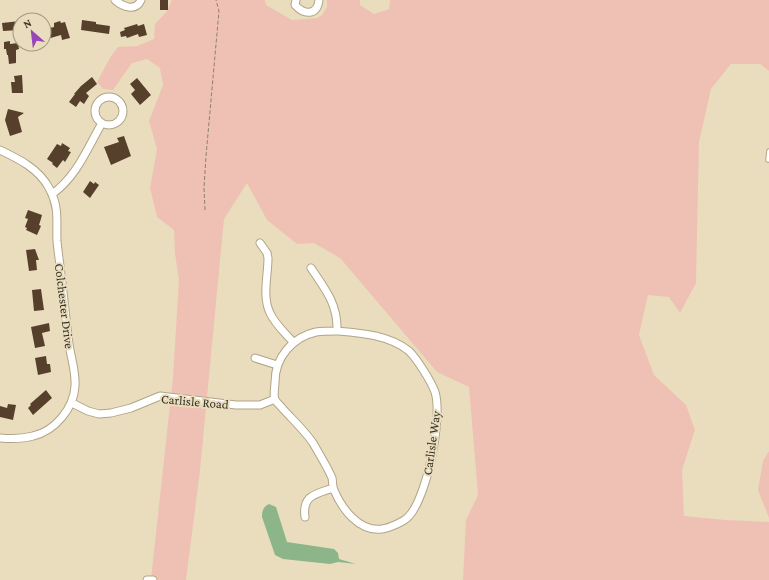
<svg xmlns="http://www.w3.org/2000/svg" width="769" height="580" viewBox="0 0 769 580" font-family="'Crimson Pro',serif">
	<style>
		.green { fill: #efc1b4 }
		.water { fill: #8cb589 }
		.building { fill: #56402c }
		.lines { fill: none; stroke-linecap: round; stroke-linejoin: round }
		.service-casing { stroke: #b1a587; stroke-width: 5.5 }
		.minor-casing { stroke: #b1a587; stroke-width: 9 }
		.path { stroke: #8b826d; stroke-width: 1; stroke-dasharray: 4 2; stroke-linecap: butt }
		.service { stroke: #fff; stroke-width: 3.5 }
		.minor { stroke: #fff; stroke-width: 7 }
		.labels { text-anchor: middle; stroke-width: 4; stroke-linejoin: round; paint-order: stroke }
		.street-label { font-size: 13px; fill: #373226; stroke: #eaddbe }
	</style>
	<rect width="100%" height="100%" fill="#eaddbe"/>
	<!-- green -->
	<path class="green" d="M172,0h93l1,5 26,15 25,-2 5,-3 5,-8v-7h33v5l14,9 15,-5 1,-9h379v71l-9,-7h-29l-20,25 -12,53 -3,141 -16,30 -11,-16 -21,-2 -9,40 15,40 32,30 9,25 -13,40 2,46 42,4 43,2v58h-306l3,-60 12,-25 -9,-108 -32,-15 -97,-114 -26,-15 -17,1 -30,-24 -20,-37 -23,36 -24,252 -14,109h-38l3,-1 22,-202 6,-97 -4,-26 -1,-24 -17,-13 -7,-29 7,-39 -8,-28 14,-36 -3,-17 -13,-9 -15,4 -19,27 -10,-1 -6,-7 14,-26 7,-9 19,-1 17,-7 1,-15 12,-13z
		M769,451v67l-11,-28 5,-29z"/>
	<!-- water -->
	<path class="water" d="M269,504l7,3 11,35 47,7 4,4 1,6 17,5 -18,-2 -8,2 -47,-5 -8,-4 -13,-38c0,-6 1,-10 7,-13z"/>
	<!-- building -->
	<path class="building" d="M160,0h8v10h-8z
		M82,20l14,2v2l14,2 -1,8 -28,-4z
		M20,21v9l-17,1 -1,-8z
		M60,21l1,2 4,-1 5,16 -8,2 -1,-5 -14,4 -2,-10 9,-2v-4z
		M137,24l1,2 6,-2 3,11 -8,2 -1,-3 -11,4 -1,-2 -5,1 -1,-5 5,-2 -1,-2z
		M10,41v3l8,-1 1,6 -3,1v13l-7,1 -1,-9h-1l-1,-6h-2v-7z
		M22,75l1,18h-11l-1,-11h4l-1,-6z
		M92,77l5,7 -11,9 3,3 -5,8 -4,-3 -4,6 -7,-5 6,-8h-1l7,-8z
		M137,78l14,17 -11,10 -9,-11 4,-4 -5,-6z
		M8,109l16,4 -6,4 4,15 -12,4 -5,-16z
		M124,136l7,20 -20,9 -7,-18 15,-5 -2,-4z
		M62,143l8,5 -2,3 3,1 -6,10 -2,-2 -6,8 -5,-4 1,-1 -6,-4 10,-15 4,2z
		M90,181l4,3 1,-2 4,3 -9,13 -7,-6z
		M28,210l14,5 -2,7 -1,3 2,1 -4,9 -11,-5 1,-2 -2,-1 3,-8 -3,-1z
		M35,249l4,11h-3l1,10 -8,1 -3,-21z
		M41,289l3,21 -10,1 -2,-21z
		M49,323l1,8 -8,2 3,13 -10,2 -4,-21z
		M46,356l1,8h3l1,8 -13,3 -3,-17z
		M46,390l6,8 -19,17 -5,-7 3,-3 -1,-1z
		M8,404l8,1 -3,15 -13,-3v-11l7,2z"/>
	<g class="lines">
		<defs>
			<path id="service" d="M768,160l1,-9"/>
			<path id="minor" d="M115,0c8,7 21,12 26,0
				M296,0l-1,5c9,10 22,11 24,-5
				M95 111a14 14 0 1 1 28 0a14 14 0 1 1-28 0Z
				M0,150c19,9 39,19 49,38 11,20 7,33 8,53 1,11 3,23 4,34 3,23 5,46 8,69 2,14 7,28 6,42 -1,22 -20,45 -42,50 -11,3 -22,3 -33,2
				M52,194c24,-16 36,-47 50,-71
				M260,243l7,10 1,5c0,17 -6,39 2,55 5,11 15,20 23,29
				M311,268c14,21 27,36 26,63
				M337,331c24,2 52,4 72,20 8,8 22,30 26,41 8,25 -8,105 -26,124 -5,6 -20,12 -27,13 -23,3 -40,-20 -48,-39 -2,-4 -1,-8 -2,-12 -4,-10 -14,-26 -19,-35 -8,-12 -20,-23 -30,-34 -2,-3 -6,-6 -8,-9 -2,-5 0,-13 0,-18 0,-25 18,-45 41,-50 7,-1 14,-1 21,-1z
				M255,358l22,7
				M72,403l16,8 11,3 12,-1 20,-5 29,-12 76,9h24l15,-6
				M305,517c-3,-22 11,-23 28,-29
				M147,580h6"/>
		</defs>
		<!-- service casing -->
		<use href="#service" class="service-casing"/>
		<!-- minor casing -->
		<use href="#minor" class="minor-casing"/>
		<!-- path -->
		<path class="path" d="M205,210l-1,-22 2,-32 13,-145 -3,-11"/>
		<!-- service -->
		<use href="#service" class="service"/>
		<!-- minor -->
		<use href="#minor" class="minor"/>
	</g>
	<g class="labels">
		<!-- street labels -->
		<g class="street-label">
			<text transform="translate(65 306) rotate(83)" y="5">Colchester Drive</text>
			<text transform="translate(195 401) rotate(5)" y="5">Carlisle Road</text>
			<text transform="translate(431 443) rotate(-82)" y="5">Carlisle Way</text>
		</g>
	</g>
	<!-- north arrow -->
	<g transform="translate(32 32) rotate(332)"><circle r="19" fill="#eaddbe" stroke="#a29981"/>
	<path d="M0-3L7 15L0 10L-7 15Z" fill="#9646b6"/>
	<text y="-6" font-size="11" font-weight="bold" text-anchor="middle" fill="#373226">N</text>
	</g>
</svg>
